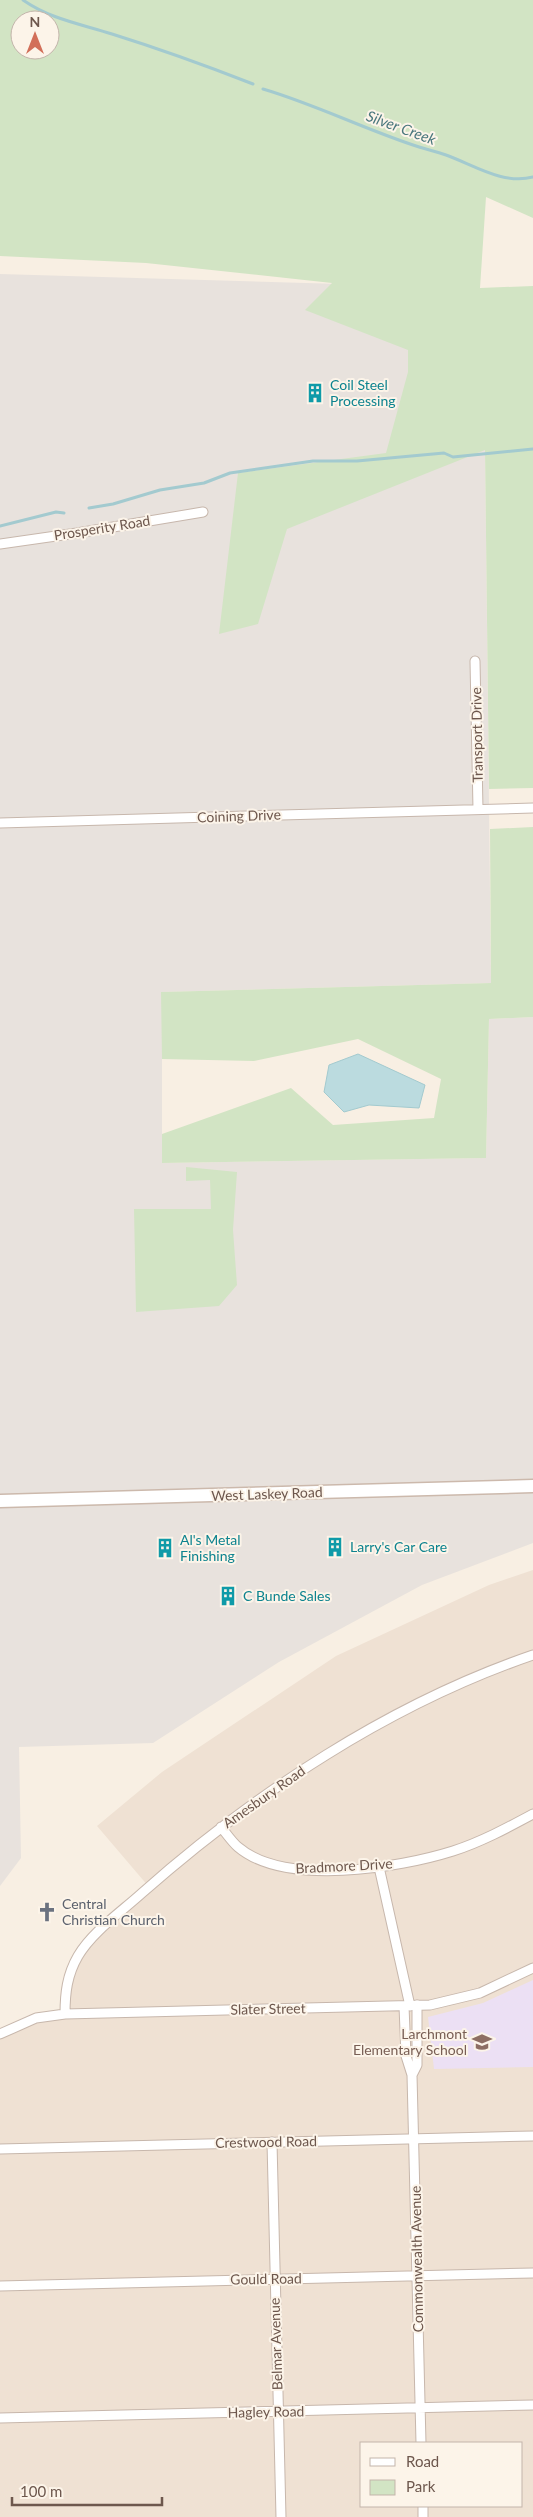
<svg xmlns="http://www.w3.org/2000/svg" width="533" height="2517" viewBox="0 0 533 2517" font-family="Lato,sans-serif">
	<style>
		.residential { fill: #efe1d3; fill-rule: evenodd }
		.industrial { fill: #e8e2dd }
		.education { fill: #ece0f4 }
		.green { fill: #d2e4c4; fill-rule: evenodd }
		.water { fill: #bbdbdf; stroke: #a3cacf }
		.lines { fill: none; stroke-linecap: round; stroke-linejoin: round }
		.stream { stroke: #a3cacf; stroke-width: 3 }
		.minor-casing { stroke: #c7b7ac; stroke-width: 11 }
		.secondary-casing { stroke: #ccb9ac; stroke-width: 15 }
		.minor { stroke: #fff; stroke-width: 9 }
		.secondary { stroke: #fff; stroke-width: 12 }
		.labels { text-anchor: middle; stroke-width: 4; stroke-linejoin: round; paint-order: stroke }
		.culture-label { font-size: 14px; fill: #0d838f; stroke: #fcf4e9; text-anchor: start }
		.street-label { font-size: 14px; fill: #6d574d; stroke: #fcf4e9 }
		.worship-label { font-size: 14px; fill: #5b616d; stroke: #fcf4e9; text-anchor: start }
		.education-label { font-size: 14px; fill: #785e54; stroke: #fcf4e9; text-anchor: end }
		.water-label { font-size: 15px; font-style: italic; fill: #4a777d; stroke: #fcf4e9 }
	</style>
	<rect width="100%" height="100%" fill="#f8efe3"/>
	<!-- residential -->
	<path class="residential" d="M533,1570v947h-533v-483l9,-5 56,-15 14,-60 70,-67 -52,-61 65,-54 174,-116 153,-71zM362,2443h160v63h-160z"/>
	<!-- industrial -->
	<path class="industrial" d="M0,274l480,14 5,161 6,534 -329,9v171l324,-5 3,-139 44,-2v526l-111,42 -143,77 -126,81 -134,4 2,111 -21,28z"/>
	<!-- education -->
	<path class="education" d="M533,1980v87l-99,2 -6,-52 55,-14z"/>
	<!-- green -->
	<path class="green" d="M0,0h533v218l-47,-21 -6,91 53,-2v502l-44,1 -4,-339 -198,79 -29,95 -39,10 19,-161 148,-20 22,-81v-22l-103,-40 27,-27 -186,-20 -146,-7zM20,20h30v30h-30z
		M533,827v190l-44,2 -3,139 -324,5v-29l129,-46 42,37 101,-7 7,-39 -83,-40 -104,22 -92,-2 -1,-67 330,-9 -1,-154z
		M186,1167l51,5 -4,58 4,55 -18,21 -83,6 -2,-103h77l-1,-29 -24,1z"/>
	<!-- water -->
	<path class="water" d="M358,1054l67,31 -6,23 -50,-3 -25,7 -20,-20 5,-27z"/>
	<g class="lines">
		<!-- stream -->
		<path class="stream" d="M23,0c27,19 58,24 89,34 48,15 95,32 141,50
			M263,89c51,15 99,39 150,56 11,4 22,6 33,10 28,10 57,30 87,22
			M89,508l24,-4 47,-14 44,-7 26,-10 83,-12h44l87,-8 9,4 80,-8
			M0,526l56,-14 8,1"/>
		<defs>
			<path id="minor" d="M0,544l77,-11 126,-21
				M475,661l3,148
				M0,823l533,-15
				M221,1827c5,6 11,15 17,20 47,40 161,21 215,4 28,-9 54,-23 80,-37
				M379,1867l31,139
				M404,2006l2,50 6,19 9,368
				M65,2014c0,-21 2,-39 13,-58 14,-24 43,-44 64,-63 113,-100 248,-189 391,-238
				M0,2034l36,-16 29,-4 365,-9 50,-12 53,-25
				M412,2075l5,-10v-60
				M272,2142l9,375
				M0,2149l533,-13
				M0,2286l533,-13
				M0,2418l533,-13
				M423,2506v11"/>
			<path id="secondary" d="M0,1501l533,-15"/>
		</defs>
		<!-- minor casing -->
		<use href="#minor" class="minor-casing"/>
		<!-- secondary casing -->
		<use href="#secondary" class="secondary-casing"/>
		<!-- minor -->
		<use href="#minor" class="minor"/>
		<!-- secondary -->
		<use href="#secondary" class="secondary"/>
	</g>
	<!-- icons -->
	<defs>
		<symbol id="building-bare" viewBox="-9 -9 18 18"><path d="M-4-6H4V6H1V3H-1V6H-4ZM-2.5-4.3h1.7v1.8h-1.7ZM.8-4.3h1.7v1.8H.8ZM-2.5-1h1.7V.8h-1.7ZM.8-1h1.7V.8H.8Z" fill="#0f9aa8" stroke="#fcf4e9" stroke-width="2.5" paint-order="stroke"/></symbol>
		<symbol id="church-bare" viewBox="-9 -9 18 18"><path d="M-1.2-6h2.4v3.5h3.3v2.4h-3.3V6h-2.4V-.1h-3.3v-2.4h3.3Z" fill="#6b7280" stroke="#fcf4e9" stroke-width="2.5" paint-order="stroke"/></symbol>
		<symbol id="school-bare" viewBox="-9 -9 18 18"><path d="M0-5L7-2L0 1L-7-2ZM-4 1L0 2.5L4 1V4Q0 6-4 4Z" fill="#8d6e63" stroke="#fcf4e9" stroke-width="2.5" paint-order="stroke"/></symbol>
	</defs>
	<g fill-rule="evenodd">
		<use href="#building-bare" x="301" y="379" width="28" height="28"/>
		<use href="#building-bare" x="321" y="1533" width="28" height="28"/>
		<use href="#building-bare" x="151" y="1534" width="28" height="28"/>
		<use href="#building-bare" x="214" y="1582" width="28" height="28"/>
		<use href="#church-bare" x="33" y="1898" width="28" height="28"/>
		<use href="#school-bare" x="468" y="2028" width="28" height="28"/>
	</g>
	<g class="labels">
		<!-- culture labels -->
		<g class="culture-label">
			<text x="330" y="390">Coil Steel<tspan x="330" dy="16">Processing</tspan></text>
			<text x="180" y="1545">Al's Metal<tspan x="180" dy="16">Finishing</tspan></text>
			<text x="350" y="1552">Larry's Car Care</text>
			<text x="243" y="1601">C Bunde Sales</text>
		</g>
		<!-- street labels -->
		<g class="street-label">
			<text transform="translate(102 528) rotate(-9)" y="5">Prosperity Road</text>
			<text transform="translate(477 735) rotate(-91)" y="5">Transport Drive</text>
			<text transform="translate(239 816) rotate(-2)" y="5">Coining Drive</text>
			<text transform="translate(267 1494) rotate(-2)" y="5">West Laskey Road</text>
			<text transform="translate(264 1797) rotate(-35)" y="5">Amesbury Road</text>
			<text transform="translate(344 1866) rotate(-3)" y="5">Bradmore Drive</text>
			<text transform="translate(268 2009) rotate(-1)" y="5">Slater Street</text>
			<text transform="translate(266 2142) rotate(-1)" y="5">Crestwood Road</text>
			<text transform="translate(417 2259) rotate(-91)" y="5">Commonwealth Avenue</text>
			<text transform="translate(266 2279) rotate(-1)" y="5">Gould Road</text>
			<text transform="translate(276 2344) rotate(-92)" y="5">Belmar Avenue</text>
			<text transform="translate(266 2412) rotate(-1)" y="5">Hagley Road</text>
		</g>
		<!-- worship labels -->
		<g class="worship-label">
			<text x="62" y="1909">Central<tspan x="62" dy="16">Christian Church</tspan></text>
		</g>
		<!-- education labels -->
		<g class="education-label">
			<text x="467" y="2039">Larchmont<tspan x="467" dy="16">Elementary School</tspan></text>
		</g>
		<!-- water labels -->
		<g class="water-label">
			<text transform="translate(401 128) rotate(20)" y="5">Silver Creek</text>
		</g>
	</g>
	<!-- legend -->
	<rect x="360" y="2442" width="162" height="65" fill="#fcf4e9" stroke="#c3b5ab"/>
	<rect x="370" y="2458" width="25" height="8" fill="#ffffff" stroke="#c3b5ab"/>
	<text x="406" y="2467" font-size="15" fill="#6d574d">Road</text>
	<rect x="370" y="2480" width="25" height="15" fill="#d2e4c4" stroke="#c3b5ab"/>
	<text x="406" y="2492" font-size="15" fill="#6d574d">Park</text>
	<!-- north arrow -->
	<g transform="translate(35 35)"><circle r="24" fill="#fcf4e9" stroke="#c3b5ab"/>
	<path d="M0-4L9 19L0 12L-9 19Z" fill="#d26f59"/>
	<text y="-8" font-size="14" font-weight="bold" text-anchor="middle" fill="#6d574d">N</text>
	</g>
	<!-- scale -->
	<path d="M12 2497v8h150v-8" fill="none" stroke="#6d574d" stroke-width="2.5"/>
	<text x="20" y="2497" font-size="15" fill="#6d574d" stroke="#fcf4e9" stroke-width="4" paint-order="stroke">100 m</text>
</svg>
